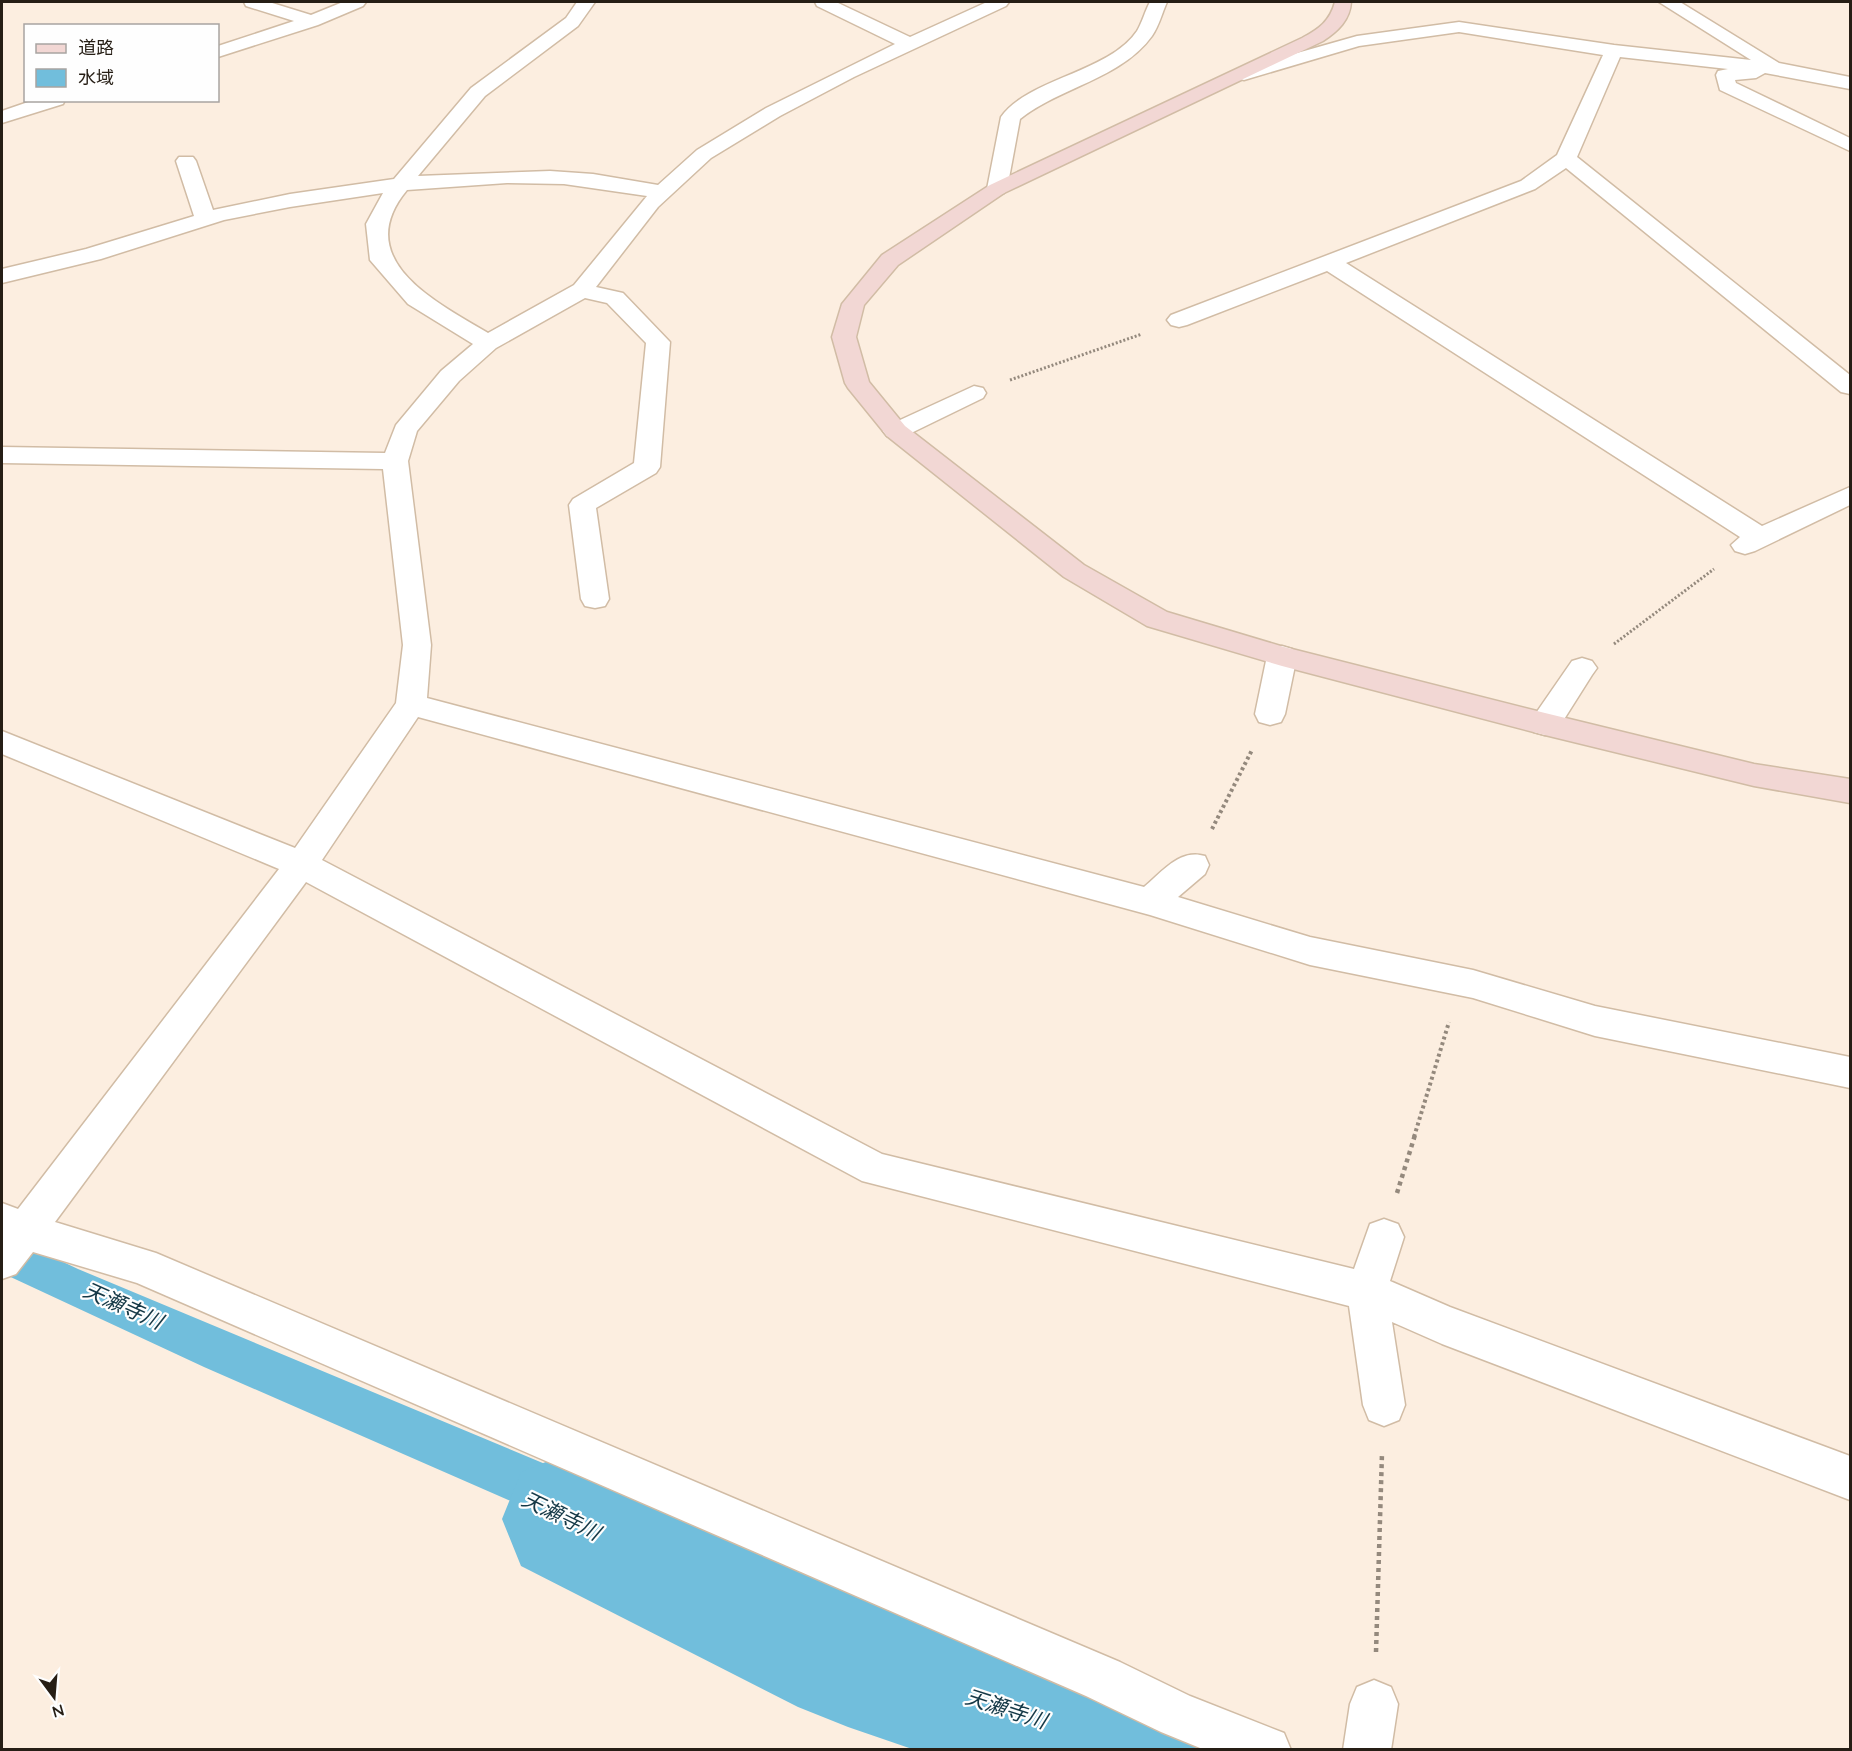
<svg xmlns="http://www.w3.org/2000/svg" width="1852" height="1751" viewBox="0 0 1852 1751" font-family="Quicksand,'Noto Sans JP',sans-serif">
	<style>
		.water { fill: #71bedc }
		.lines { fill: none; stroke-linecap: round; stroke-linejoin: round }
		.river { fill: #71bedc; fill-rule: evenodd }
		.street-casing { stroke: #d1bca5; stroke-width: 3 }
		.secondary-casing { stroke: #d1bca5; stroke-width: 3 }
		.path-far2 { stroke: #94897d; stroke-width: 3; stroke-dasharray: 2 2; stroke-linecap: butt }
		.path-far1 { stroke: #94897d; stroke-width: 4; stroke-dasharray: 3 3; stroke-linecap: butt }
		.path { stroke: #94897d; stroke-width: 4.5; stroke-dasharray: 4 4; stroke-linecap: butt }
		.street { fill: #fff; fill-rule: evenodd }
		.secondary { fill: #f2d7d4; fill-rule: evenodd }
		.labels { text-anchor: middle; stroke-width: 4.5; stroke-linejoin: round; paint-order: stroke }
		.near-water-label { font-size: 21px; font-style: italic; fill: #153947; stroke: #fefefe }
	</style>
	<rect width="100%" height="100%" fill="#fceee0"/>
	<!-- water -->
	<path class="water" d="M2,1233l76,36 1150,480h-150l-874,-382 -202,-94z"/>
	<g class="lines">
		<!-- river -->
		<path class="river" d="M568,1453l47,19 253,121 265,84 51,22 21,51h-290l-67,-23 -50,-20 -277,-141 -19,-47 19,-47z"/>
		<defs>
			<path id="street" d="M244,2h25l42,13 32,-13h23l-3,4 -45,19 -100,32v-11l76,-25 -48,-15z
				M577,2h18l-17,24 -93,70 -67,80 132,-5 43,3 65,11 39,-35 69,-42 129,-64 -78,-38 -2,-4h21l74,35 77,-35h22l-3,4 -152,71 -74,39 -69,42 -53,49 -62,80 27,6 47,49 -10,125 -4,6 -60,35 13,91 -4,7 -10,2 -10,-2 -4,-7 -12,-94 4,-6 61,-36 12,-120 -39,-40 -22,-5 -89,50 -37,33 -42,50 -9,30 23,184 -4,53 717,189c18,-15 36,-39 61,-31l4,9 -4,9 -27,23 132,40 163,33 122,36 255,51v31l-255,-52 -122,-38 -163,-33 -160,-50 -732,-198 -96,143 560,294 472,115 16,-45 14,-5 14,5 6,13 -14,44 60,26 400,149v44l-408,-156 -50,-22 13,83 -6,15 -15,6 -15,-6 -6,-15 -14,-99 -487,-125 -556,-299 -251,340 101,31 964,409 70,34 94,37 7,17h-86l-44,-18 -75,-36 -949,-413 -104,-31 -17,22 -14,5v-76l16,6 261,-340 -277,-115v-23l293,117 101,-145 7,-58 -20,-176 -381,-6v-16l383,6 11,-28 45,-54 32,-27 -65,-40 -38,-44 -4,-36 17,-31 -93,14 -66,13 -123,39 -99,24v-14l84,-20 108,-33 -18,-55 3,-4h14l3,4 17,49 77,-16 104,-15 77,-91 95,-70zM507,183l57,1 83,12 -73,89 -86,48c-50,-30 -139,-73 -81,-143z
				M1150,2h17c-5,11 -8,24 -15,34 -31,43 -92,51 -132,83l-13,70 -3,4 -7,2 -7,-2 -3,-4 14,-72c26,-38 109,-45 136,-86 5,-8 8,-20 13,-29z
				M1659,2h21l99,61 71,14v12l-85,-16 -9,5 -21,2 1,3 114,55v13l-130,-61 -4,-15 2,-4 10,-2 -108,-12 -43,100 273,218v19l-9,-2 -275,-224 -31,21 -189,74 416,263 88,-39v18l-95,46 -10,3 -10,-3 -4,-6 9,-8 -413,-266 -140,54 -8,2 -8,-2 -4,-5 4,-5 350,-134 36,-26 46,-100 -144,-23 -100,14 -115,34 -7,-2 -2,-4 2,-4 120,-34 102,-14 155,23 137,15z
				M34,100h31l-2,4 -61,19v-12z
				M974,386l9,2 3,5 -3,5 -78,38 -9,3 -9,-3 -4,-5 4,-5z
				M1282,646l10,3 5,7 -12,58 -4,8 -11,3 -11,-3 -4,-8 12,-58 5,-7z
				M1582,658l10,3 5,7 -5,7 -36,57 -11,3 -11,-3 -4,-8 4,-8 38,-55z
				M1374,1680l17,7 7,17 -7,46h-48l7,-46 7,-17z"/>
			<path id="secondary" d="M1335,2h16c-1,18 -13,29 -28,39l-319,152 -106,72 -34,40 -8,32 13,45 36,44 179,139 83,47 117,35 261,66 209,51 96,15v24l-96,-17 -209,-51 -263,-69 -135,-40 -83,-49 -177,-141 -39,-48 -3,-5 -13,-46 10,-33 40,-49 108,-70 312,-147c17,-9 28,-17 33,-36z"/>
		</defs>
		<!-- street casing -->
		<use href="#street" class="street-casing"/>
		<!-- secondary casing -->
		<use href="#secondary" class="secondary-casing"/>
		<!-- path-far2 -->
		<path class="path-far2" d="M1010,380l132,-46
			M1614,644l100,-75"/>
		<!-- path-far1 -->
		<path class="path-far1" d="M1212,829l40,-79
			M1414,1137l35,-115"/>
		<!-- path -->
		<path class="path" d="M1397,1193l18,-58
			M1376,1652l6,-199"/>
		<!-- street -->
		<use href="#street" class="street"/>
		<!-- secondary -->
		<use href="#secondary" class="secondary"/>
	</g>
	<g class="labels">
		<!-- near-water labels -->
		<g class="near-water-label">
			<text transform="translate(123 1306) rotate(24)" y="7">天瀬寺川</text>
			<text transform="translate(561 1516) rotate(26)" y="7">天瀬寺川</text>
			<text transform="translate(1006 1709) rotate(18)" y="7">天瀬寺川</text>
		</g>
	</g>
	<!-- border -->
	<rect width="1852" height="1751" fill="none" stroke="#261e15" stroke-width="6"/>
	<!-- legend -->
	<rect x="24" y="24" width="195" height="78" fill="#fefefe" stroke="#a8a4a1" stroke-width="1.5"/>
	<rect x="36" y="44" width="30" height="9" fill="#f2d7d4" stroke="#a8a4a1" stroke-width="1.5"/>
	<text x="78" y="54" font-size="18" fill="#261e15">道路</text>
	<rect x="36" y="69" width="30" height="18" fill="#71bedc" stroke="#a8a4a1" stroke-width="1.5"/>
	<text x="78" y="84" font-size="18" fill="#261e15">水域</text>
	<!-- north arrow -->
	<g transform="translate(54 1697) rotate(164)" stroke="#fefefe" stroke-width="4.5" paint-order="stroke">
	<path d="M0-4.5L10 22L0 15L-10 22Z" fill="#261e15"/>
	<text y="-9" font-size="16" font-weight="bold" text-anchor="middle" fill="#261e15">N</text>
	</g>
</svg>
